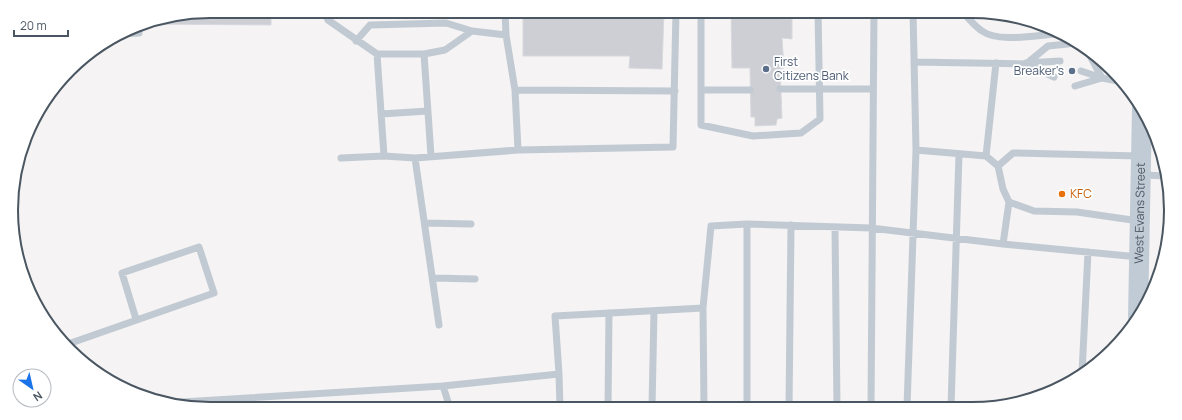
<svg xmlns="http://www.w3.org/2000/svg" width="1182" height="420" viewBox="0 0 1182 420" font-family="Manrope,sans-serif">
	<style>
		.building { fill: #cdcfd5; stroke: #d7d9de }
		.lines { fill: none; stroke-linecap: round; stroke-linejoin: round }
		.service { stroke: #c1cad2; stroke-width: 7 }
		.secondary { stroke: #c1cbd6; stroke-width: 20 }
		.service-dot { fill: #5c6f8a; stroke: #fff; stroke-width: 1.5 }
		.food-dot { fill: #e8710a; stroke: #fff; stroke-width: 1.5 }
		.labels { text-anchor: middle; stroke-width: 3.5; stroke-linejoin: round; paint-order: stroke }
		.service-label { font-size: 12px; fill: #4e5e75; stroke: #fff; text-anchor: start }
		.food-label { font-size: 12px; fill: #c56008; stroke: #fff; text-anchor: start }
		.street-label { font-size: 12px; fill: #4a5661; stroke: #fff }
		.rim { fill: none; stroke: #4a5661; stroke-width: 2 }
	</style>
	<rect width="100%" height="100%" fill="#f5f3f3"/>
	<!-- building -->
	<path class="building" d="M210,11h61v14l-125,-1z
		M360,11h86v3h-86z
		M523,11h141l-2,58 -33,-1 1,-12h-107z
		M731,11h50l1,8h10v20l-10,-1 2,30 -4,1 2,49 -5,1 -1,6 -21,1v-9h-4l-1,-49h-18z"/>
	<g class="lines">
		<!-- service -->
		<path class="service" d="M324,11l4,9 49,34h47l21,-4 27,-19 34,4
			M505,11l1,24 9,55 3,60 155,-3 3,-136
			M701,11v114l52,11 48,-3 19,-14 -2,-108
			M961,11c7,6 13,15 21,20 17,12 54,4 74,3
			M121,34l18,-1
			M356,41l14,-16 76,-2 26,8
			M1088,52l14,26
			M377,54l7,102
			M424,54l7,102
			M914,62l112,2 28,13
			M996,63l-10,93 12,10 5,23 6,13 25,9 43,1 62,9
			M1026,63l34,-2
			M1026,64l22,-18 20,-2
			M1081,71l21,7
			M1075,86l27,-8 16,3
			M780,89h93
			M515,90l160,1
			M701,90h49
			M381,114l47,-3
			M916,150l70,6
			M341,158l43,-2 31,2 103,-8
			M415,158l24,167
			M998,166l15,-13 126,3
			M1143,175l24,1
			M425,223l46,1
			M747,224v184
			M835,228l2,180
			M1003,244l6,-42
			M433,278l42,1
			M703,308l1,100
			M68,344l146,-51 -15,-46 -77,26 14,46
			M1082,373l6,-121
			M559,374l1,34
			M443,386l116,-12 -4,-58 148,-8 8,-82 36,-2 124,4 132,16 136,13
			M165,403l278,-17 7,22
			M907,407l9,-257 -3,-139
			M951,407l8,-253
			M608,408l1,-95
			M652,408l2,-97
			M789,408l2,-183
			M871,408l3,-397"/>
		<!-- secondary -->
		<path class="secondary" id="s1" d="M1138,317l4,-209"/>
	</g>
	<!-- markers -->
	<g class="service-dot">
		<circle cx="766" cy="69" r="4"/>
		<circle cx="1072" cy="71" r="4"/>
	</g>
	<circle class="food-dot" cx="1062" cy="194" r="4"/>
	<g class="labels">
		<!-- service labels -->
		<g class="service-label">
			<text x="774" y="66">First<tspan x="774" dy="14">Citizens Bank</tspan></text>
			<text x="1064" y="75" text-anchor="end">Breaker's</text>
		</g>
		<!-- food labels -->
		<g class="food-label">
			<text x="1070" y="198">KFC</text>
		</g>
		<!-- street labels -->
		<g class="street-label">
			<text dy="4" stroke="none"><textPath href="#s1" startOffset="104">West Evans Street</textPath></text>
		</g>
	</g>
	<!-- crop -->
	<path d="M0 0H1182V420H0ZM210 18H972A192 192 0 0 1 1164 210V210A192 192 0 0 1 972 402H210A192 192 0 0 1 18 210V210A192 192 0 0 1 210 18Z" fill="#fff" fill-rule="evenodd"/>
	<path class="rim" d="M210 18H972A192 192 0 0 1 1164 210V210A192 192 0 0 1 972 402H210A192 192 0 0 1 18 210V210A192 192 0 0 1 210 18Z"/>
	<!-- north arrow -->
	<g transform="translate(32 388) rotate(146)"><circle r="19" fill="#ffffff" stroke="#b7bbc0"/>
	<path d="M0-3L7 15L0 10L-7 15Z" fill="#1a73e8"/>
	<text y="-6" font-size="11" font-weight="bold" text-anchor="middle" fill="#4a5661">N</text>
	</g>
	<!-- scale -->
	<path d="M14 30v6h54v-6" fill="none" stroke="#4a5661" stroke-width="2"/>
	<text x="20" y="30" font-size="12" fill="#4a5661" stroke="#ffffff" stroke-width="3" paint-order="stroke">20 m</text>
</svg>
